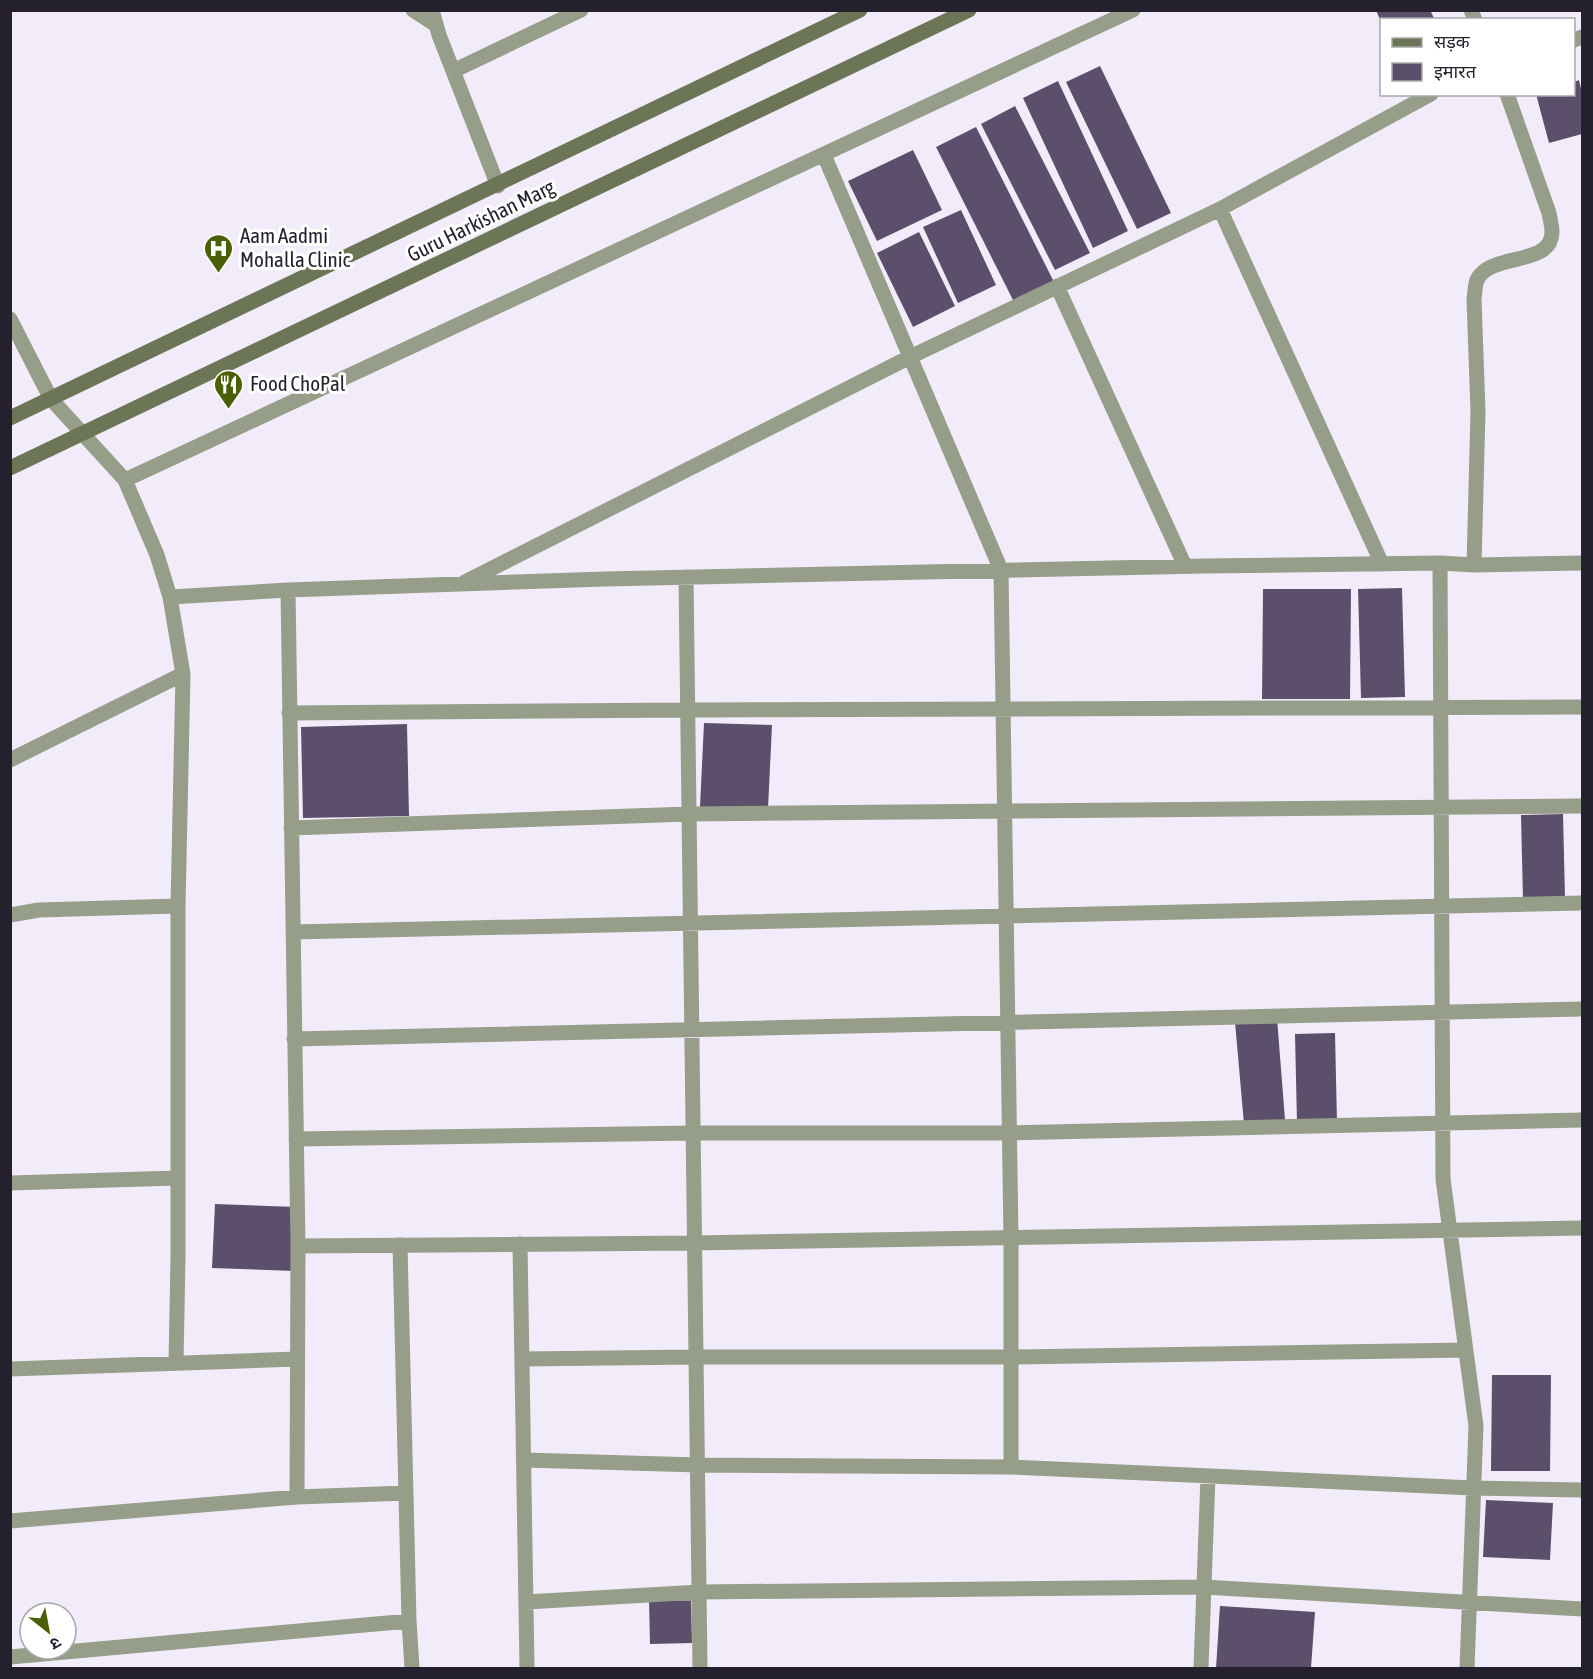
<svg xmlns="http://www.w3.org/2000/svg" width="1593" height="1679" viewBox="0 0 1593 1679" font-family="'Asap Condensed','Noto Sans Devanagari',sans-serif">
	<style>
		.building { fill: #5b4f6c }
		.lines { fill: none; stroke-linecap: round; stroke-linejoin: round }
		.service { stroke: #969d88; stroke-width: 15 }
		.minor { stroke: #969d88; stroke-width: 15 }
		.secondary { stroke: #6c7657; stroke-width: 15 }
		.labels { text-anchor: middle; stroke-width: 6; stroke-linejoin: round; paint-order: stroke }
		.street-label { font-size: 21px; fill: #25202d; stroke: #fff }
		.poi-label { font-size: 21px; fill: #25202d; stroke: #fff; text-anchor: start }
	</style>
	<rect width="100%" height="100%" fill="#f2ecfa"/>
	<!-- building -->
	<path class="building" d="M1376,10h54l5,10h-55z
		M1100,66l71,147 -34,16 -71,-147z
		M1579,80l3,13v41l-33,9 -13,-49h38v-12z
		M1058,81l70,150 -35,17 -70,-150z
		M1015,106l75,147 -35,17 -74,-146z
		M976,127l78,155 -40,20 -78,-155z
		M913,150l29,60 -65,31 -29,-60z
		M961,210l35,75 -38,18 -35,-76z
		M919,232l36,74 -42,21 -36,-74z
		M1402,588l3,109 -44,1 -3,-109z
		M1263,589h88l-1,110h-88z
		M704,723l68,2 -4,84 -68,-2z
		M407,724l2,92 -106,2 -2,-91z
		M1563,814l2,84 -42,2 -2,-85z
		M1277,1018l8,102 -41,4 -9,-102z
		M1335,1033l2,90 -40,1 -2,-90z
		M215,1204l82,3 -3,64 -82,-3z
		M1492,1375h59l-1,96h-59z
		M1486,1500l67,3 -3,57 -67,-3z
		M691,1597l1,46 -42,1 -1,-45z
		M1220,1606l95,6 -4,56h-95z"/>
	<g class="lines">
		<!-- service -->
		<path class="service" d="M413,10l23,15
			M432,10l7,25 59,151
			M453,71l128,-61
			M10,319l41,80"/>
		<!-- minor -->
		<path class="minor" d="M1471,10l4,10
			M1574,40l8,-3
			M824,155l177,415 10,668v229
			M1220,209l162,355
			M1057,286l128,280
			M51,399l74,81 32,75 13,42 118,-7 317,-11 599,-13 236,-3 34,2 108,-2
			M125,480l1008,-470
			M1440,563l3,616 33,247 -9,242
			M1474,565l4,-153 -4,-113c1,-6 1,-14 3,-19 13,-28 75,-13 75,-48 0,-6 -2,-13 -3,-19l-42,-119
			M686,577l14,1091
			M465,582l445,-225 310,-148 211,-115
			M288,590l10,656 -1,251
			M170,597l13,77 -5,232v351l-2,106
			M289,713l399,-3 894,-3
			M10,760l173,-86
			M291,828l398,-14 893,-8
			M10,915l29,-5 139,-4
			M293,932l1289,-29
			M294,1039l1288,-30
			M296,1139l396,-6h317l573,-13
			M10,1183l168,-5
			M520,1244l7,424
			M400,1245l9,376 3,47
			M298,1246l396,-3 888,-15
			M522,1359l174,-2h315l455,-7
			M10,1369l287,-10
			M524,1460l175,5 312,2 462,21 109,2
			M10,1521l287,-24 109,-4
			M526,1602l174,-10 504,-5 378,22
			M10,1657l399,-36
			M1201,1668l7,-192"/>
		<!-- secondary -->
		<path class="secondary" d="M10,418l850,-408
			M10,468l959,-458"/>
	</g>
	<!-- icons -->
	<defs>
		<symbol id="hospital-pin" viewBox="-11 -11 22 30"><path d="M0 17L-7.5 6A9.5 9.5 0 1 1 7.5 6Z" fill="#4b5f05" stroke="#fff"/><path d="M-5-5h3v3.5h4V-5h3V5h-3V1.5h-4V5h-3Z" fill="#fff"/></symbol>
		<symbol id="restaurant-pin" viewBox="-11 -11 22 30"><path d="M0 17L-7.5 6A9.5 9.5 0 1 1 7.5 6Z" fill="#4b5f05" stroke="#fff"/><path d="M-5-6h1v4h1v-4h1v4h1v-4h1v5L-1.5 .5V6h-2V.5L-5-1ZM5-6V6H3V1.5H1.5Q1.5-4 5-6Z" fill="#fff"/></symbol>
	</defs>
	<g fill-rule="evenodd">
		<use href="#hospital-pin" x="202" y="232" width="33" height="45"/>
		<use href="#restaurant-pin" x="212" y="368" width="33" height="45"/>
	</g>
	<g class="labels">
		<!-- street labels -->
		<g class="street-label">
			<text transform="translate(481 221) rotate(-26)" y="7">Guru Harkishan Marg</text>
		</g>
		<!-- poi labels -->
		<g class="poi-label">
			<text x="240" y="243">Aam Aadmi<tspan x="240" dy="24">Mohalla Clinic</tspan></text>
			<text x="250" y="391">Food ChoPal</text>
		</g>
	</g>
	<!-- border -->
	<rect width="1593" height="1679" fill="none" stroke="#25202d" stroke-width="24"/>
	<!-- legend -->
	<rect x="1380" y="18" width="195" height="78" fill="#ffffff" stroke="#a8a6ab" stroke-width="1.5"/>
	<rect x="1392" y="38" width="30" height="9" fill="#6c7657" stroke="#a8a6ab" stroke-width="1.5"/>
	<text x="1434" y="48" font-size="18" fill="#25202d">सड़क</text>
	<rect x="1392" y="63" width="30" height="18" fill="#5b4f6c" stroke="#a8a6ab" stroke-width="1.5"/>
	<text x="1434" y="78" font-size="18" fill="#25202d">इमारत</text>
	<!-- north arrow -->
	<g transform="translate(48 1631) rotate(149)"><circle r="28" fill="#ffffff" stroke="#a8a6ab" stroke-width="1.5"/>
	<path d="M0-4.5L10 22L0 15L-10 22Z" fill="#4b5f05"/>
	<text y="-9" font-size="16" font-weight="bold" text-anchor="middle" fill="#25202d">उ</text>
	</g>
</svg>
